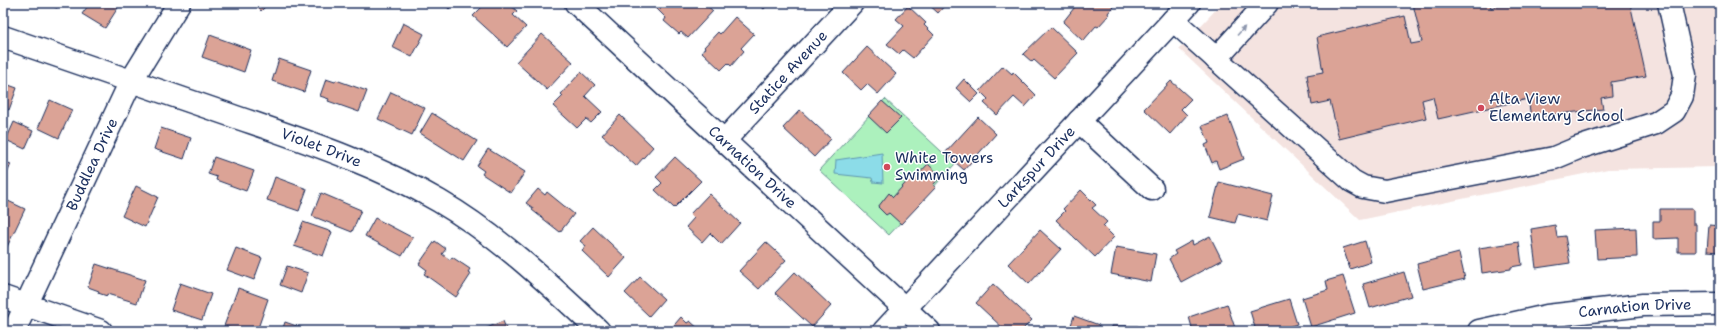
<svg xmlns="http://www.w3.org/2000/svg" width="1723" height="334" viewBox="0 0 1723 334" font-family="'Shantell Sans',sans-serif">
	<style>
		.built { fill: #f4e3e0 }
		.green { fill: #acf1bd; stroke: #64908e }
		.water { fill: #8cdce8; stroke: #5f97b1 }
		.building { fill: #dba396; stroke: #1b2f5e }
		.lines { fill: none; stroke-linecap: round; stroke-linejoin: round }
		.minor-casing { stroke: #1b2f5e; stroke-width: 25 }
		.minor { stroke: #fff; stroke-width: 22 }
		.oneway { fill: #8d97ae }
		.poi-dot { fill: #d1495b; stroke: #fff; stroke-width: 1.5 }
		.labels { text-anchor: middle; stroke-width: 3; stroke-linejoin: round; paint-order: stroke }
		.street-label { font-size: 15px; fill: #1b2f5e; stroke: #fff }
		.poi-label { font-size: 15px; fill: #1b2f5e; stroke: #fff; text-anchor: start }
	</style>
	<rect width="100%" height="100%" fill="#fff"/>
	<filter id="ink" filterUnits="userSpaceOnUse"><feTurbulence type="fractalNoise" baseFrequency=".025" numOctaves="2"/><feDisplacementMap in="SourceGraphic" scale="8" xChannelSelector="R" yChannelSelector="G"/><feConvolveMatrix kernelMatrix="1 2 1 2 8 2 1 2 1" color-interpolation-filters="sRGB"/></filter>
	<g filter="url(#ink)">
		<!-- built -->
		<path class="built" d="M1222,3h498v164l-112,2 -248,51 -181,-171z"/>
		<!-- green -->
		<path class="green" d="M885,99l70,65 -66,71 -70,-65z"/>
		<!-- water -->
		<path class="water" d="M882,153l1,30 -10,-1 -1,-4 -37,-4 1,-14z"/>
		<!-- building -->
		<path class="building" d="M45,3h14l-2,5z
			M90,3h31l-16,25 -23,-14z
			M253,3h16l-8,8z
			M443,3h12l-6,6z
			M486,3h22l9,8 -4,4 13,12 -19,20 -34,-31z
			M655,3h49l9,8 -25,27 -7,-6 -2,2 -15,-13 2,-3 -13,-13z
			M757,3h12l-5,6z
			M927,3h20l-9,10z
			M1078,3h31l4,4 -5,6 1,2 -11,12 -2,-1 -13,15 -20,-19z
			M1419,3h71l1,5 12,-5h127l16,73 -35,6 1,14 -11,2 2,11 -72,8 -3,-18 -90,20 -5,-22 -11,3 4,18 -87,21 -9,-38 -18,4 -5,-30 16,-3 -6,-35 88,-21 6,28 11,-2 -9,-38z
			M908,6l18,17 -2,2 10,10 -21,23 -10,-8 -4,4 -12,-10 17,-18 -8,-7z
			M735,17l19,17 -13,14 3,3 -13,15 -3,-3 -7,7 -19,-18 3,-4 -1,-1 14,-15 2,2z
			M403,23l21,11 -12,23 -20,-10z
			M1051,27l27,26 -24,25 -20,-18 -2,2 -9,-8z
			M542,34l31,28 -26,28 -31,-28z
			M210,35l41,15 -7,22 -42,-15z
			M867,47l29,27 -18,20 -11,-10 -6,6 -18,-17z
			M279,59l32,11 -7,22 -32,-11z
			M1003,66l9,8 1,-2 23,23 -11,12 -11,-10 -17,18 -13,-12 4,-4 -8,-8z
			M581,72l14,13 -10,11 17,16 -11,11 -5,-4 -9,9 -24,-22 10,-10 -2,-2z
			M326,79l9,3 1,-2 31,11 -8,21 -31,-11 1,-2 -9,-3z
			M964,79l15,15 -8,8 -15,-14z
			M1171,81l20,18 -10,10 6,6 -17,19 -26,-25z
			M3,83l14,5 -8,22 -6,-3z
			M391,92l34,16 -13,27 -34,-16z
			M50,100l22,10 -13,28 -21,-10z
			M882,101l19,17 -15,15 -18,-17z
			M800,110l31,29 -17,18 -31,-29z
			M432,113l45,28 -13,20 -44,-28z
			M620,115l33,32 -17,19 -34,-31z
			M1228,116l16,43 -25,10 -3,-8 -4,2 -7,-18 4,-2 -7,-17z
			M978,117l18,17 -32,36 -19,-17z
			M14,122l19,9 -8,18 -19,-9z
			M161,128l30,10 -7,21 -30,-10z
			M488,149l37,23 -14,21 -29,-19 2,-3 -7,-5z
			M214,157l40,14 -8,20 -30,-11 1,-3 -9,-3z
			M675,157l26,24 -27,27 -19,-18 7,-7 -6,-6z
			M3,161l8,3 -8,19z
			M928,164l13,12 -8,9 3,2 -35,37 -12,-11 -3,2 -8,-8 11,-14 4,4 18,-20 3,2z
			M275,177l32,12 -8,22 -32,-11z
			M1219,182l54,14 -6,25 -29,-7 -3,9 -25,-6z
			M136,186l22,11 -13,30 -23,-11z
			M538,189l7,6 2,-3 27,22 -14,18 -28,-22 1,-2 -7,-5z
			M1081,190l15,15 -4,3 15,14 -4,4 11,11 -19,20 -39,-37 9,-9 -2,-2z
			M321,193l40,17 -9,22 -40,-16z
			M709,194l31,29 -19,21 -11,-11 -8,9 -16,-15 8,-9 -4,-4z
			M4,199l21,10 -19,40 -3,-2z
			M1660,209h33v15h3v28h-18v-14l-25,1v-18h7z
			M375,218l38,20 -11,18 -37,-20z
			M303,222l29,10 -9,24 -29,-10z
			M1555,225l2,12 8,-1 5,27 -34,5 -5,-39z
			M1709,225l11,1v26l-13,-1z
			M593,227l33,31 -17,19 -27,-26 4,-5 -6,-5z
			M1636,228l1,29 -40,2 -2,-29z
			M1040,230l21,19 -32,35 -21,-20z
			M1210,236l12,24 -41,22 -12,-23 7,-5 -2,-3 18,-10 1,4z
			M435,241l11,8 -4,5 8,6 2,-3 18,12 -2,3 3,2 -15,23 -32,-23 3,-4 -8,-6z
			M1365,241l6,21 -21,7 -7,-21z
			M766,242l20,18 -27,29 -20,-18z
			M1519,242l3,23 -11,2v2l-29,4 -3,-25z
			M1116,247l40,7 -5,28 -40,-8z
			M236,248l26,10 -8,22 -27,-10z
			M1459,253l6,26 -42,10 -6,-25z
			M96,264l49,16 -8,23 -30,-9v2l-9,-3 1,-2 -11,-4z
			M287,266l21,7 -7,20 -21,-8z
			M795,272l36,34 -19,21 -37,-34z
			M1404,272l7,24 -41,12 -7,-24z
			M1343,276l12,37 -44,14 -9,-29 26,-8 -2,-9z
			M640,277l24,22 -15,17 -24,-23z
			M180,283l31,11 -9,26 -31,-10z
			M993,284l39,36 -11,11h-15l-30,-28z
			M238,288l30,11 -11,32h-18l-15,-5z
			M1289,299l8,25 -9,3 1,4h-33l-6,-20z
			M1227,304l9,27h-43l-4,-14z
			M1074,316l25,9 -2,6h-28z
			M681,317l6,6 3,-2 11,10h-32z
			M503,321l4,10h-27z
			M285,322l26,9h-29z
			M1112,326h26v5h-26z"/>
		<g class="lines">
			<defs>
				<g id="minor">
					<path id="s1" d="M576,3l353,328"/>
					<path d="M1173,20l179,161 11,6 22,4 169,-33 24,-10 78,-25 18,-12 8,-15 3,-21 -16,-72"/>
					<path id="s2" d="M3,37c76,26 151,52 227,78 72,25 144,48 209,86 60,35 110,83 160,130"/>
					<path d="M1216,59l51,-56"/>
					<path d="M1079,121l73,68"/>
					<path id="s3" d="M724,141l128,-138"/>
					<path d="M3,297l98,34"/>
					<path id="s4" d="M14,331l117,-250 48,-78"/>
					<path id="s5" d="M884,331l305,-328"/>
					<path id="s6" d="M1479,331l68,-15 96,-11 77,-1"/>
				</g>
			</defs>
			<!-- minor casing -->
			<use href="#minor" class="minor-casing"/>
			<!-- minor -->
			<use href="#minor" class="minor"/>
		</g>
		<!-- one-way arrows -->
		<defs><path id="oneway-solid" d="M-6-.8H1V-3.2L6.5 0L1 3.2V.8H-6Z"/></defs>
		<use class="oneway" href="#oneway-solid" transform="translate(1241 31) rotate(-48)"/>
	</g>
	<!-- markers -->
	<g class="poi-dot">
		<circle cx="1481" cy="108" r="4"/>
		<circle cx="887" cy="167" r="4"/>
	</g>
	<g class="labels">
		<!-- street labels -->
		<g class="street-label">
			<text dy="5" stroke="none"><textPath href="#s3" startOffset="94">Statice Avenue</textPath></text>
			<text dy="5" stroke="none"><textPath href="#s2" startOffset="337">Violet Drive</textPath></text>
			<text dy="5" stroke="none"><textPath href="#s4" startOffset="184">Buddlea Drive</textPath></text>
			<text dy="5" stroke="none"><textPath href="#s1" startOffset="241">Carnation Drive</textPath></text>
			<text dy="5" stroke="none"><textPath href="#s5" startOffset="224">Larkspur Drive</textPath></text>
			<text dy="5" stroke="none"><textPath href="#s6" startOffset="158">Carnation Drive</textPath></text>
		</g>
		<!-- poi labels -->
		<g class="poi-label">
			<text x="1489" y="104">Alta View<tspan x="1489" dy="17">Elementary School</tspan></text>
			<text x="895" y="163">White Towers<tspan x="895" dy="17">Swimming</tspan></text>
		</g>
	</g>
	<!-- margin -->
	<rect width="1723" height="334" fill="none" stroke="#fff" stroke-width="16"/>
	<rect x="8" y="8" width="1707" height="318" fill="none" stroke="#1b2f5e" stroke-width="1.5" filter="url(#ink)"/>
</svg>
